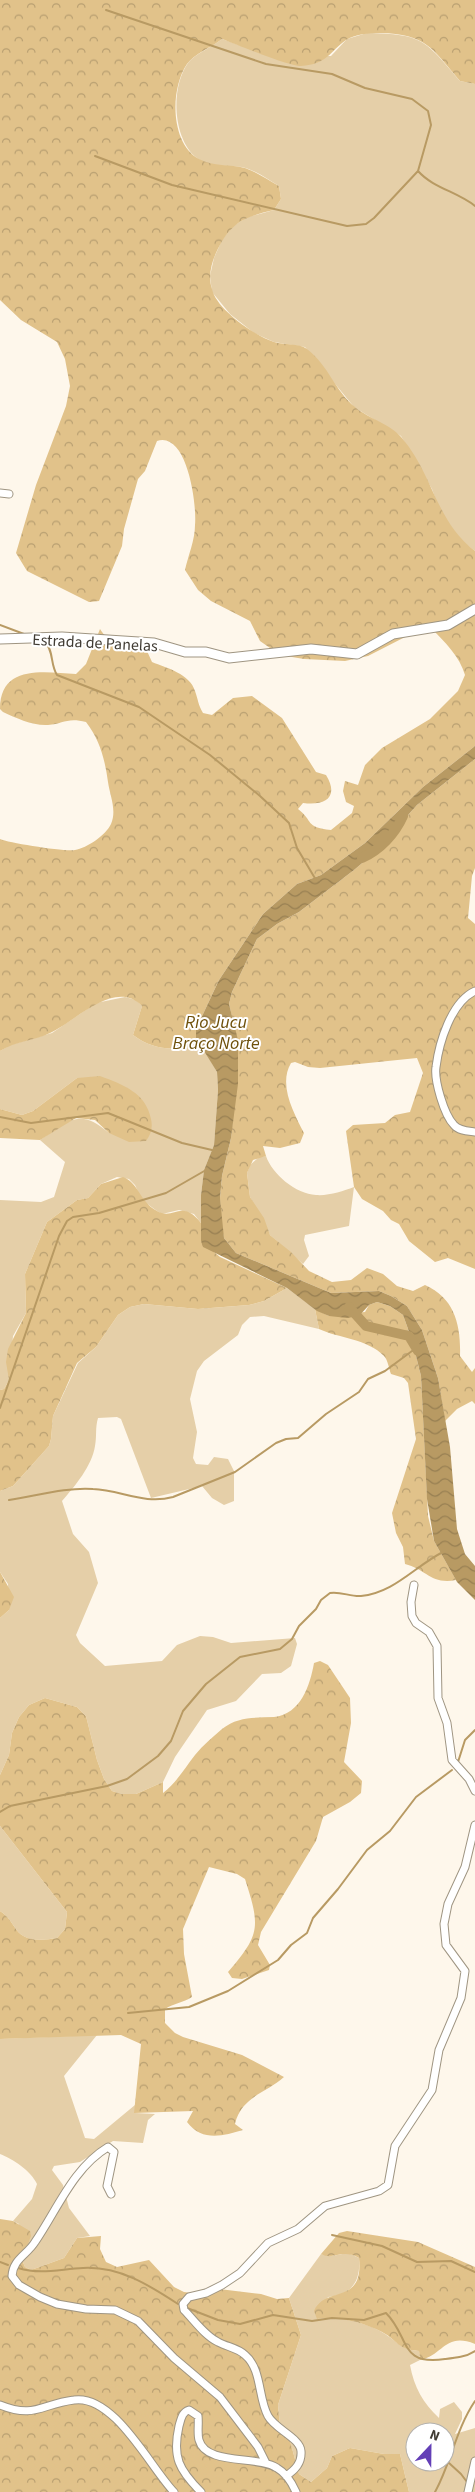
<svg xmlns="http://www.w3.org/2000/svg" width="475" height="2492" viewBox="0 0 475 2492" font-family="'Source Sans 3',sans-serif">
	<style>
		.grass { fill: #e5cfa8; fill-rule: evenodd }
		.forest { fill: url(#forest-crowns) }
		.water { fill: url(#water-waves) }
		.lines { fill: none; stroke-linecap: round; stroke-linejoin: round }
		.stream { stroke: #b89a63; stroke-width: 2 }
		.river { stroke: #b89a63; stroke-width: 10 }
		.minor-casing { stroke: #9f9582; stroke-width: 9 }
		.tertiary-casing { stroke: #9f9582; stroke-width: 11 }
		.minor { stroke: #fff; stroke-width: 7 }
		.tertiary { stroke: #fff; stroke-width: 9 }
		.labels { text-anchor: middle; stroke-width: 4; stroke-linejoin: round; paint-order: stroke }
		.street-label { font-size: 16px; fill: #403b33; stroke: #fff }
		.water-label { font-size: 18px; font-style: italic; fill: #6e500a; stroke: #fff }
	</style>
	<defs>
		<pattern id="forest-crowns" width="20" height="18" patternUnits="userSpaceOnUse" patternTransform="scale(1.25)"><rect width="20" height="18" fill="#e1c28a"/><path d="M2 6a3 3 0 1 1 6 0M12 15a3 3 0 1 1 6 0" fill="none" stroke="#b89f71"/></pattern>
		<pattern id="water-waves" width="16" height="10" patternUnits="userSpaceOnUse" patternTransform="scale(1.25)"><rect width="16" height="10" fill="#b89a63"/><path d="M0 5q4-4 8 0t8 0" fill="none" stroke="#977f52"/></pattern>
	</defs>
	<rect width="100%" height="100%" fill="#fef7eb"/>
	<!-- grass -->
	<path class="grass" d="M367,33c56,1 58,7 93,48l15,3v467l-16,-12 -9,-12 -10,-16 -8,-22 -31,-53 -47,-29 -49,-60 -31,-5 -20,-9 -24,-19 -18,-22 -2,-16 4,-18 8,-18 11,-14 15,-9 26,-7 7,-11 -2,-13c-12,-7 -24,-16 -37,-19 -15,-2 -32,1 -45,-9 -24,-18 -27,-70 -9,-95 7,-9 24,-16 34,-24l48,17h61l16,-17z
		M125,997l11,3 6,6 -9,29c21,16 43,16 68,9l16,28 1,18 -4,55 -10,25 -3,25v28l-7,-9 -15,-4 -17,4 -5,-3 -15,-11 -7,-15 -6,-6 -12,-2 -16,7 -13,14 -11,2 -30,22 -22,52 1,39 -13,23 -4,44 -5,9 -4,1v-190l41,2 13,-5 11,-35 -25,-22c29,-19 39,-33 69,-7l-32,-55 -44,33 -11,4 -22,-6v-58l10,-6 42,-12 44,-30z
		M266,1156c6,18 30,38 50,39 13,1 27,-4 38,-8l-5,39 -44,9 -1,5 5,16 -6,8 -33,-29 -20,-38 -3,-24 3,-8 9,-8z
		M287,1288l28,21 4,20 -55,-13 -14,1 -8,8 -4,10 -34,26 -7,10 -7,28 7,33 -4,26 3,6 12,1 6,-8 14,2 6,12v30l-10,4 -12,-7 -10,-12 -51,12 -30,-79 -4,-2 -19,1c-3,10 -1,18 -3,28 -3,20 -20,40 -33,55l11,33 16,18 9,31 -22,52 4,8 25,23 57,-5 15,-16 23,-9 13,1 18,6 64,-5 2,6 -6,22 -10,7 -19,1 -26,27 -29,9 -32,47 -12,25 -27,12h-14l-10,-3 -8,-12 -7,-19 -11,-44 -9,-9 -32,-9 -16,7 -10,12 -7,16 -3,22 -9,20v-157l9,-8 -1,-26 -8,-12v-81l13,-5 36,-40 2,-7 2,-23 25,-53 18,-16 22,-32 12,-8 14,-3 54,5 51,-4 15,-4z
		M0,1826l67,86 -2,17 -8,9c-14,2 -32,5 -41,-9 -5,-7 -8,-13 -16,-18z
		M97,2035l-33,41 21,62 9,1 41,-34v8l20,1 -7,6 -5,23 -30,-2 -33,21 -26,4 -2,4 11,15 6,23 21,28 -13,2 -13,20 -33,12 -6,-3 -3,-7 -3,-36 -6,-3 19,-22 5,-15c-6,-13 -24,-25 -37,-30v-115z
		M348,2253l11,5c2,24 -8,37 -31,39l-11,22c21,-3 50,3 68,15 14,9 17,16 34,17l1,9 -10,5c4,22 13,38 29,53l1,-9 14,-7 8,10v7l-7,15 20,-6v64h-66l-9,-38h-16l-34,-6 -18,8 -5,12 -16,14 -12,-8 -10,-37 -9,-11 -2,-21 23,-70 -12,-37 32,-44 11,2zM415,2432h30v30h-30z"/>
	<!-- forest -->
	<path class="forest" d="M0,0h475v84l-15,-3c-28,-33 -34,-47 -80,-48 -11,0 -25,1 -34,7 -17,12 -18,24 -45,26 -13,0 -63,-21 -79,-27 -10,8 -28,15 -35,25 -17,25 -17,79 12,95 15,8 31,5 46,9 12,4 23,12 34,18l2,13 -7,11c-31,7 -44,13 -58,43 -5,11 -8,24 -4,36 4,20 43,47 62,53 10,3 25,1 33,7 22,17 28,42 48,58 14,12 36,17 47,31 32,38 33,82 73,113v195l-52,41 -58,56 -44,32 -24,9 -34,30 -44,66 -23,49v9l5,6c-25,7 -47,7 -68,-9l9,-29c-27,-28 -67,16 -92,27 -16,8 -34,8 -50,18v-212c9,4 66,13 75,11 12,-2 31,-15 36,-26 6,-14 -1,-28 -3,-42 -3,-22 -8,-42 -22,-60 -19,-5 -23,2 -38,3 -15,1 -32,-7 -45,-13l-3,-3c0,-45 44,-37 76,-35l10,-10 14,-35c8,14 31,24 47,22l5,11c15,6 38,12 43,29 3,8 3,14 8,22l9,2 21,-17 19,-2 30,22 34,54 10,3c14,23 -2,31 -23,28l-5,6c16,12 6,18 33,21l21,-17 2,-7 -8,-4 -3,-11 2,-10 13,4 7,-20 17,-17 48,-29 28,-28 7,-16c-5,-18 -20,-33 -33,-46l-25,7 -39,20 -23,5 -41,-2 -24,-4 -20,-14 -10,-20 -39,-20 -13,-11 -13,-20c3,-14 10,-30 10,-45 2,-21 -8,-94 -38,-84l-12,30 -7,8 -14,50 -2,17 -23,55 -10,1 -62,-31 -11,-18 20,-68 30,-79 4,-20 -5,-27 -8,-17 -36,-22 -21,-20z
		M475,759v109l-3,8 -4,42 7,6v345l-27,-11 -13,4 -26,-21 -10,-17 -8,-4 -8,-9 -21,-12 -8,-12 -8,-56 7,-6 32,-2 10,-8 15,-3 13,-39 -6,-15 -97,10 -12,-1 -13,-5 -4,1c-13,22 3,50 13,70l-4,10 -20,5 -17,-2 3,10 -13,4 -6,13 3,24 14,21 6,17 6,5 15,12 18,19 23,11 19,-2 16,-12 16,6 14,12 16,5 12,-6c30,13 36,41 35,71l12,16 3,-4v36l-3,-3 -15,8 -12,12 -7,-43 -16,-48 -15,-24 -16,-10 -12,-5 -48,2 -95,-40 -12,-15 -3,-13 -1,-27 2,-22 9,-38 2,-22 1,-91 -5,-21 3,-12 25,-53 20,-15 22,-12 55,-42 19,-16 44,-49z
		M100,1076c24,9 46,17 51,43 2,9 0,15 -5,22l-17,1 -20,-9 -14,-13 -19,-2 -36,22 -40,-2v-29l22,6 11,-4 44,-33z
		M123,1177c16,6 16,24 34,34 17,10 24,-13 44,12v18l19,16 67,31 -23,13 -15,4 -51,4 -54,-5 -14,3 -12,8 -22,32 -19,16 -24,53 -2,23 -2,7 -36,40 -13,5v-101l4,-1 5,-9 -3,-18 2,-13 18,-36 -1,-39 22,-52 30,-22 11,-2 13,-14z
		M377,1302l13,4 13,9 9,25 9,36 7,140 6,25 22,39c-25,5 -30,-11 -51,-16l-2,-17 -7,-14 -4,-20 24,-74 -8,-56 -4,-5 -13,-4c-2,-5 -3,-14 -7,-18 -16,-17 -46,-18 -65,-27l-4,-20 14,7 36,-4 4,-7z
		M0,1572l14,25 -5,13 -9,8z
		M320,1661l8,4 22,33 1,25 -7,39 18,19 -1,12 -11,9 -27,15 -7,24 -55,91 -3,13 12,20 -1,5 -27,9 -10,-1 -4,-6c33,-38 32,-46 17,-93l-8,-5 -28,-7 -26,62 1,25 8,43c-9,6 -18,6 -27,12v14l10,10 8,4 59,18 42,22c-18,16 -43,20 -49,47l8,6c-20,6 -41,12 -56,-8l6,-11 -59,2 7,-69 -20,-9 -121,4v-128c8,5 11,11 16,18 9,14 28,11 41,9l8,-9 2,-17 -67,-86v-51l9,-20 3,-22 7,-16 10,-12 16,-7 32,9 9,9 11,44 7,19 8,12 10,3h14l27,-12v11c14,-11 21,-24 32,-38 8,-10 18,-18 27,-26 16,-13 33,-11 52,-12 27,-3 36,-32 40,-54z
		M0,2219l13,2 17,10 1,5 -9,24 3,7 6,3 33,-12 13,-20 24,-2 -1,13 6,13 11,5 32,-7 25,27 10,5 8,1 19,-5 50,6 16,5 12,-1 12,37 -23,70 2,21 9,11 10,37 12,8 16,-14 5,-12 18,-8 34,6h16l9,38h-409z
		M347,2231l71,11 57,25v77c-30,-12 -31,11 -55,16l-1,-9c-23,-2 -20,-10 -37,-19 -19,-10 -44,-16 -65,-13l-3,-8c11,-26 50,-5 45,-53 -18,-10 -25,3 -38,-4l18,-21z"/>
	<!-- water -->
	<path class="water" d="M475,746v13l-58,46 -44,49 -19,16 -55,42 -22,12 -20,15 -25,53 -3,12 9,36v44l-7,54 -9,38 -2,22 4,40 12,15 95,40 48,-2 12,5 16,10 15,24 16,48 12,69 7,82 8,25 10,12v34l-18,-18 -23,-41 -7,-42 -6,-123 -9,-36 -9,-25 -13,-9 -13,-4 -8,3 -10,11 -12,2 -18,-2 -12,-5 -30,-23 -84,-41 -2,-6v-46l3,-25 10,-25 4,-55 -1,-18 -21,-34v-9l23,-49 44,-66 34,-30 24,-9 44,-32 58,-56z"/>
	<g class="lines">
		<!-- stream -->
		<path class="stream" d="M95,156l77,29 175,41 19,-2 8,-6 44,-47 13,-46 -3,-14 -16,-12 -47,-11 -33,-14 -66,-10 -160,-54
			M418,171c15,17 40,21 57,35
			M0,625l24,9
			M45,642c9,9 5,22 12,33l82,32 71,48 50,41 29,27 8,25 19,32
			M0,1117l31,6 77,-10 74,30 30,7
			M0,1408l59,-172 8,-15 6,-4 26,-4 67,-20 40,-23
			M9,1500c27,-4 57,-13 84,-11 28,1 51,16 80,8l62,-25 41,-29 10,-4 12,-1 28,-24 33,-22 9,-13 17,-8 27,-20 5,-1
			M458,1762l7,-22 10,-10
			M0,1812l10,-6 97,-20 20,-7 31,-23 13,-15 12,-30 23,-27 34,-27 40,-8 12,-10 7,-13 17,-17 5,-9 9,-7c10,-2 21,4 31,3 33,-3 54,-30 82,-44
			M128,2013l61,-6 39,-16 50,-31 13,-15 16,-12 6,-15 25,-29 29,-39 23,-19 26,-34 36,-27
			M332,2235l50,11 35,16 34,-1 24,11
			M0,2262l8,3
			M18,2268c23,7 42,1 65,0 36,-2 66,17 95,36
			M187,2308l31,12 22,4 33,-9 39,6 20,-3 32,2 22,-7c24,24 13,53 59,46 10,-1 21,-2 30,-8
			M449,2463l12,11 6,8
			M435,2492c16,-29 21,-63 40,-91"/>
		<!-- river -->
		<path class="river" d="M362,858c18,-8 33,-24 41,-42
			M349,1307l17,19 43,10 9,15"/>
		<defs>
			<path id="minor" d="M0,493l9,1
				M475,991c-24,11 -36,52 -39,76 -2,13 8,48 18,58 5,6 14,6 21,7
				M414,1585l-3,17 1,14 4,7 13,9 8,14 1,52 9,25 5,37 17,19 6,12
				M111,2194l-4,-8 7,-34 -6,-5c-35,21 -51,63 -73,95 -8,13 -22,17 -23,34l7,9 21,12 17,7 29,5 29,1 23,11 36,37 46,39 38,50 8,16
				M0,2405c35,14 41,-1 74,-5 40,-6 76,67 100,92
				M286,2476c9,-6 16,-13 15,-25 -1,-13 -26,-22 -33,-35 -10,-18 -6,-47 -23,-61 -7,-7 -18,-8 -27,-13 -13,-6 -24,-22 -34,-32l-1,-6 6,-7 17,-4 16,-8 18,-12 28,-30 30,-14 27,-23 54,-15 9,-6 7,-39 37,-56 7,-40 22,-52 4,-27 -19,-26 -2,-21 4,-20 17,-37 10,-42
				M201,2492c-22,-22 -29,-35 -22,-66 2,-7 3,-14 10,-16l9,6c1,8 -1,17 1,24 7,26 59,15 78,28 9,5 15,15 19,24
				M468,2492l7,-31"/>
			<path id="tertiary" d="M0,639l62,-2 92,6 31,9h21l23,6 82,-9 46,5 36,-20 55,-9 27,-16"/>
		</defs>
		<!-- minor casing -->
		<use href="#minor" class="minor-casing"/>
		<!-- tertiary casing -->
		<use href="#tertiary" class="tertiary-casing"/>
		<!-- minor -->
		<use href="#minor" class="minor"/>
		<!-- tertiary -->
		<use href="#tertiary" class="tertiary"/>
	</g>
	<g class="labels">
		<!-- street labels -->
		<g class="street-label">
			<text transform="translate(95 642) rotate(3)" y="6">Estrada de Panelas</text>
		</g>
		<!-- water labels -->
		<g class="water-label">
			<text x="216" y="1028">Rio Jucu<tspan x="216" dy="21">Braço Norte</tspan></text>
		</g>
	</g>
	<!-- north arrow -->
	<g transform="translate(430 2447) rotate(22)"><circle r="24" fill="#ffffff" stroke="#b3b1ad"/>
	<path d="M0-4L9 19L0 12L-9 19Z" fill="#633fb7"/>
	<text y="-8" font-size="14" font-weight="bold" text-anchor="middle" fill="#403b33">N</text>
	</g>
</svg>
